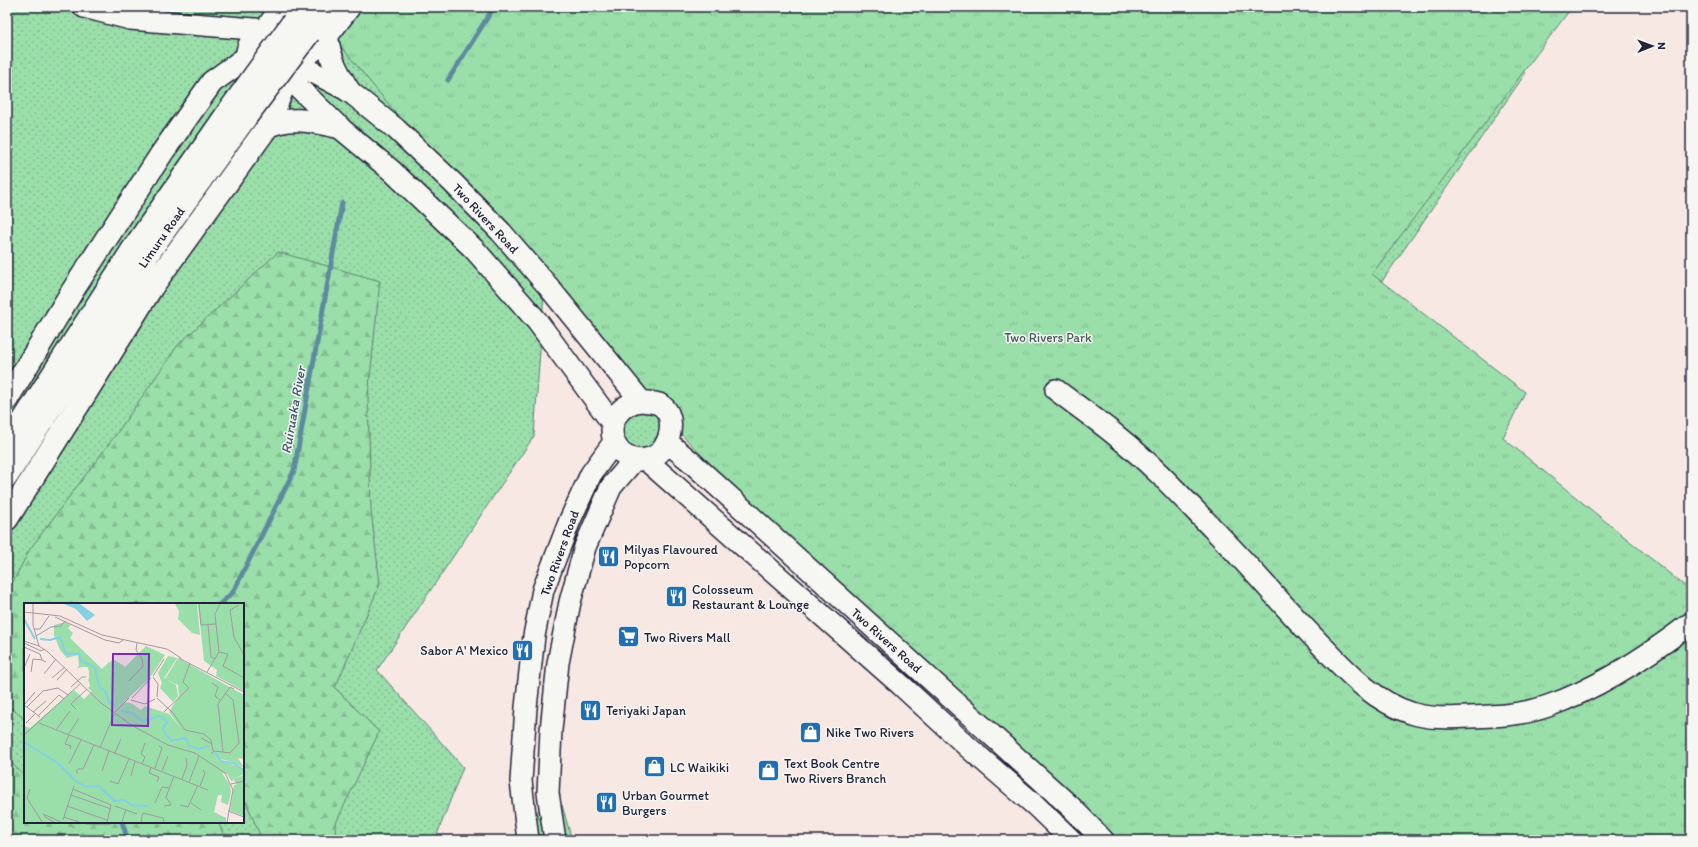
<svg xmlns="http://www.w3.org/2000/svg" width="1698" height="847" viewBox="0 0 1698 847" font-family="Itim,sans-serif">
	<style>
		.grass { fill: url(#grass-dots); stroke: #5e8072; fill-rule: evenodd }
		.forest { fill: url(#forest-firs); stroke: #5e8072 }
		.park { fill: url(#park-tufts); stroke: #5e8072 }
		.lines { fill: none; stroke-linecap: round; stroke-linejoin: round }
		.stream { stroke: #5c8b9f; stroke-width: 5 }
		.street-casing { stroke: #22223b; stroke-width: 24 }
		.secondary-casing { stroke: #22223b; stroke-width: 25 }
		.street { stroke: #f6f6f2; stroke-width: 21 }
		.secondary { stroke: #f6f6f2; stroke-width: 22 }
		.secondary-bridge-casing { stroke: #22223b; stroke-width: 25; stroke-linecap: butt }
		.secondary-bridge { stroke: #f6f6f2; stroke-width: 22 }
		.labels { text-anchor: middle; stroke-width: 3; stroke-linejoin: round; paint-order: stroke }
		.street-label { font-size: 13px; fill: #22223b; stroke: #f6f6f2 }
		.park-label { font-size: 13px; fill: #465a5c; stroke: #f6f6f2 }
		.poi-label { font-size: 13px; fill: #22223b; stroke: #f6f6f2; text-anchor: start }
		.water-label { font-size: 14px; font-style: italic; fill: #3f576d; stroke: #f6f6f2 }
		.inset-river { fill: none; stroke: #83d1e2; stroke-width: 2 }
		.inset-road { fill: none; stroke: #a299a0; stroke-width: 1 }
		.view { fill: #7b2cbf; fill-opacity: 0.15; stroke: #7b2cbf; stroke-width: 2 }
		.inset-edge { fill: none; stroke: #22223b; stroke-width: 2 }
	</style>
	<defs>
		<pattern id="grass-dots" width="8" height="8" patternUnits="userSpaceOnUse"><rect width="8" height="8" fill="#9adeaa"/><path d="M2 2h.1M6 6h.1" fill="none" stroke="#84be93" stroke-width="1.8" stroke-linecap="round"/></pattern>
		<pattern id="forest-firs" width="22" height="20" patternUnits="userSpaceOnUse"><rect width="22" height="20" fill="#9adeaa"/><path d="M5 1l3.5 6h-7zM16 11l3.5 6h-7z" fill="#84be93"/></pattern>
		<pattern id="park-tufts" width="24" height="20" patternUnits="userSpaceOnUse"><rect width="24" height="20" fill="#9adeaa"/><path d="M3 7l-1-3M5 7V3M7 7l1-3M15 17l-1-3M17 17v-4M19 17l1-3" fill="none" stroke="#84be93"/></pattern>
	</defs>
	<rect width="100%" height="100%" fill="#f7e8e4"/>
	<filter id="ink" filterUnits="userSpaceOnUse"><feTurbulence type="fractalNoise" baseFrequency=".025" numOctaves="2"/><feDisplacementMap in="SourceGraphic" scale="8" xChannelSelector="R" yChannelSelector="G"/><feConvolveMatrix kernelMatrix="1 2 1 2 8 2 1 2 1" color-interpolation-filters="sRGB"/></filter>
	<g filter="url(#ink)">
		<!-- grass -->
		<path class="grass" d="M7,7h1468l50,67 -198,287 -776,-167 -17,242 -157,234 86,97 -28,73h-428zM25,604h218v218h-218z
			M622,410l38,1 3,35 -38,6 -7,-37z"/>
		<!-- forest -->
		<path class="forest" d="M278,252l102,29 -12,116 3,114 9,73 -45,104 44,44 -44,93 1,15h-74l-19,-45v-191h-218v115l-18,-14v-112l23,-44 87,-116 61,-88z
			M7,758l18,19v45h193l8,18h-219z"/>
		<!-- park -->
		<path class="park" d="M354,7h1218l-200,267 153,118 -22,46 188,153v249h-590l-242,-225 -250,-254 -156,-178 -122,-149z
			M562,805l10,35h-52l-6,-23z"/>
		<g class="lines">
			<!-- stream -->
			<path class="stream" d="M448,80l46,-73
				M220,604l13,-12 61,-121 48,-268
				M122,822l6,18"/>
			<defs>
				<path id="street" d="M84,7l46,12 136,11
					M303,67l46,24 47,38 57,54 48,49 46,53 94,116
					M292,81l47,46 53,44 83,79 62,71 75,102
					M1056,390c21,16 43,31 63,48 34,27 64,60 94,91 39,39 74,82 113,121 25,26 50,52 85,63 17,6 40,5 59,4 26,-1 53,-2 78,-11 49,-17 101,-51 143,-83
					M641,401c5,1 13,1 18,3 16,9 13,31 5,43 -3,6 -9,9 -14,11 -39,13 -57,-49 -9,-57z
					M667,442l23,19 382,347 31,32
					M645,459l256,226 68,63 67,58 35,34
					M528,840l-7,-59 5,-74 8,-71 9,-46 27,-70 21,-46 23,-32
					M555,840l-7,-47 3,-63 7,-67 12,-61 15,-55 26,-60 24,-28"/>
				<path id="secondary" d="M293,22l11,-15
					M247 57a29 29 0 1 1 58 0a29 29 0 1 1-58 0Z
					M266,30l15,-23
					M309,33l19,-26
					M327,36c2,22 11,37 22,55
					M304,58l18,-16 27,-35
					M268,126c24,-11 46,-4 71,1
					M7,399l66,-109 89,-137 50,-71 35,-25
					M7,446l126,-197 98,-141
					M7,476l147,-231 92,-128
					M7,519l145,-232 116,-161 16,-41"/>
			</defs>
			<!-- street casing -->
			<use href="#street" class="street-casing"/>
			<!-- secondary casing -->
			<use href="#secondary" class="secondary-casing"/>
			<!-- street -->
			<use href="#street" class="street"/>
			<!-- secondary -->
			<use href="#secondary" class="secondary"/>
			<defs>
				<path id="secondary-bridge" d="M231,108l62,-86
					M246,117l63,-84"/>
			</defs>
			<!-- secondary-bridge casing -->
			<use href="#secondary-bridge" class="secondary-bridge-casing"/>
			<!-- secondary-bridge -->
			<use href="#secondary-bridge" class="secondary-bridge"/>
		</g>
	</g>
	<!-- icons -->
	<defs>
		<symbol id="restaurant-square" viewBox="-11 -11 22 22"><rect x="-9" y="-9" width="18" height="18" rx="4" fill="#1f6fb2" stroke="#f6f6f2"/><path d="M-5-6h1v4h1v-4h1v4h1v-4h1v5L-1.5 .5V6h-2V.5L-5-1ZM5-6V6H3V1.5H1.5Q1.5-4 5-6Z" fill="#fff"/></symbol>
		<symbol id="supermarket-square" viewBox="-11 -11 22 22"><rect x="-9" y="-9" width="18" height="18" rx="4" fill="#1f6fb2" stroke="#f6f6f2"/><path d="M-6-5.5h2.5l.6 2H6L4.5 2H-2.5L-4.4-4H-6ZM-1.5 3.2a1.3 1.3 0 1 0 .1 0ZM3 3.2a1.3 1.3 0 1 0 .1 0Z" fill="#fff"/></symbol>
		<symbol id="shop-square" viewBox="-11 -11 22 22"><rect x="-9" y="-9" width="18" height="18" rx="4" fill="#1f6fb2" stroke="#f6f6f2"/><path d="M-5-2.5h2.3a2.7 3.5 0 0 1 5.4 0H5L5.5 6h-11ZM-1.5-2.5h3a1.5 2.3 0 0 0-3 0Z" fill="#fff"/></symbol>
	</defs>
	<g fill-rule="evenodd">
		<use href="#restaurant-square" x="596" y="544" width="25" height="25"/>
		<use href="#restaurant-square" x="664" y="584" width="25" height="25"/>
		<use href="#supermarket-square" x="616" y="624" width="25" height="25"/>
		<use href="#restaurant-square" x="510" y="638" width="25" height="25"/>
		<use href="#restaurant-square" x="578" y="698" width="25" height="25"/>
		<use href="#shop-square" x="798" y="720" width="25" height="25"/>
		<use href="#shop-square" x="642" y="754" width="25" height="25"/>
		<use href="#shop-square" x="756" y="758" width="25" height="25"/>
		<use href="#restaurant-square" x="594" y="790" width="25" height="25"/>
	</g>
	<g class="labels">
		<!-- street labels -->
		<g class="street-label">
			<text transform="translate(486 218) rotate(47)" y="5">Two Rivers Road</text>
			<text transform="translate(161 237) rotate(-55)" y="5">Limuru Road</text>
			<text transform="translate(559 553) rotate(-70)" y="5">Two Rivers Road</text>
			<text transform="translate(887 640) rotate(42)" y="5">Two Rivers Road</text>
		</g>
		<!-- park labels -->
		<g class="park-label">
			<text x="1048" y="342">Two Rivers Park</text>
		</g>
		<!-- poi labels -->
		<g class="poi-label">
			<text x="624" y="554">Milyas Flavoured<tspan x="624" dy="15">Popcorn</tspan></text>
			<text x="692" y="594">Colosseum<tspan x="692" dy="15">Restaurant &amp; Lounge</tspan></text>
			<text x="644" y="642">Two Rivers Mall</text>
			<text x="508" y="655" text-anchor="end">Sabor A' Mexico</text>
			<text x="606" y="715">Teriyaki Japan</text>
			<text x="826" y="737">Nike Two Rivers</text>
			<text x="784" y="768">Text Book Centre<tspan x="784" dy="15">Two Rivers Branch</tspan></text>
			<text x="670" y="772">LC Waikiki</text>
			<text x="622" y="800">Urban Gourmet<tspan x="622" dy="15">Burgers</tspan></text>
		</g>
		<!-- water labels -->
		<g class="water-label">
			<text transform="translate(293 410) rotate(-80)" y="5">Ruiruaka River</text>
		</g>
	</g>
	<!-- overview -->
	<g transform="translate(24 603)">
		<rect width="220" height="220" fill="#f7e8e4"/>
		<path d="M151,1h22l3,31 -8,-2 -14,-14 1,-8zM174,1h46v87l-28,-15 1,-6 -13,-9zM41,19l6,3 -3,3 5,5 -3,5 32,31 7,-7 3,2 4,-3 12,8 -7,33 10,1 10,7 4,-4 24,8 11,13 -11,-15 10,-16 -1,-11 -13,-6 13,-21 66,37v64l-6,-1 6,10 -11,-6 -13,-3 -4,-6 3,7 25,9v5l-11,5 -1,3 -5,-8 -5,-1 8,12 1,8 -3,12 -7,-3 1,-7h-4l-4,17 12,6v4h-202v-96l6,2 44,-38 10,9 10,-10 -5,-11v-11h-10l-1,-12 -11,3 -7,-8 -6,-15v-10zM220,180v33l-14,-5 4,-26z" fill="#9adeaa"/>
		<path d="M57,60h10l7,10 1,9 -5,14 8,12 -5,4 -7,-2 -2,-3 -3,4 -3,-4 2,-3 -9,-3h9l9,-9 -5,-12 3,-4 -4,-10 -10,2zM100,106l19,1 8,1 -6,5 -5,11 -17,-14zM77,109l5,5 6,-2 -1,4 -9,3 -1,2 6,1 -10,4 -1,-14zM58,110l5,2 -5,3v16l-6,-2 -6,2 5,-7 4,-1 2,-8h-10l-1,6h-3l-2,-4zM129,111l22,9 3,7 9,5 1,12 21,-1 -14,6 -11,-5v-5l-8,2 -9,-24 -8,3 -5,9 -12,-5 4,-10zM90,125l10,8 6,1 5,-8 9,6 -3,16 -5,-1 -1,4 -2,-6 -4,-1v3v-9l-5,-3 -6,12 -11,-1 9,-15zM32,128l11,5 -9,-1 -1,4 4,4 7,-6 4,2 -1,8h-11l15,15 9,2 -2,3 -14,-7 -3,2 4,2 3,9 -4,-1 7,7 8,3h-8l12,8 -22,-8 -9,-9 -8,3 -1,-4h-6l-8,-5 2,-7 4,-1 15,6 16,11 -12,-11 -24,-13 -3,3h-7v-9l21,8 21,15 -13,-12 3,-8 -3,-3 -7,8 -11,-6 6,-9 9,2zM54,138l13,4v5h-3l1,-4 -4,-1 1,6 -5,3 4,7 -4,-2 -2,2 -5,-11zM137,140l11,4 4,9 5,2 -5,13 -4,-4 -7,2 6,-5 -3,-5 4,2 2,-5 -11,-5 4,-2 -8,-5zM82,148l20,8h-15l-7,5 13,6 1,5 -5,-5h-4l-3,7 -6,-7 -2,2 3,5 -3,2 3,4 6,-3 10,6 -10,10 -7,-6 3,-4 -14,-2 -10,-5 8,-14 11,2zM191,150l5,8 18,5 -7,-1 -5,3 -9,-4 -5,-8zM116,162l6,3 1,5 -7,10 -5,-1 -3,4 8,6 -13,-2 -2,8 -2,-7 11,-11zM220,172l-1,17 1,5 -4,-1 -2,-10 -5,-7zM166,181l10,4 -4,7 10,6h-8l9,6 -16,-6 2,-11zM123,192h3l-4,9 4,3 4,-2 3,5 14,1 7,8 -28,-6 1,-4 -11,-6 5,-1z" fill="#9adeaa"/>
		<path d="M122,43l19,9 -16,24 -35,32 -26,-23 25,-29 12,8zM144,53l9,2 -13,20 12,7 2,11 -5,6 -13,-14 2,-5 -4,-10z" fill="#9adeaa"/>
		<path d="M166 80a5 5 0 1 1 10 0a5 5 0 1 1-10 0Z" fill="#9adeaa"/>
		<path d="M40,1h16l15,11 -8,6 -11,-12z" fill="#83d1e2"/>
		<path class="inset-river" d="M0,16l11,20M16,36l10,1 10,-3 6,17h13l2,7 14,6 4,20 6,4 4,11 7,4M97,108l11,2 10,8 18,-5 7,6 -4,7 8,12 15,-3 2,7 10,4 12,-3M0,139l34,21 18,18 10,6 13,-1 15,15 10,-1 8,5 16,1M191,149l6,9 12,2 11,7"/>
		<path class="inset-road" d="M9,1v21l6,21M175,1l2,21 15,-1M215,2l-9,5 4,27 10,18M0,9l36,4 42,19 65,14 14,9M31,14l50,23 14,3 4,-3M184,22l3,32 4,2M10,26h6l9,-13M12,33l15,-9 10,-1 4,-5M0,38l15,5 9,6 53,51 32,23 35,19 27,8 30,20 8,17 -6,32M0,40l17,8 4,-2M0,44l16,7 2,6 4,2M195,49l-4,-38 5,-10M195,49l9,2 -5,12 21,12M155,55l65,34M0,65l6,-14M7,69l2,-13 9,1M183,69l12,-20M20,71l12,-15M129,73l11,-17M129,74l5,7 -1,13M28,75l13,-11M33,77l10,-11M105,78l14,-15 -1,-7 -6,-9 1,-7M188,80l6,4 -3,9 5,4M47,84l11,-10h4M165,85l-6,-6 7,-19M202,91l7,6 6,43 -9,10 -7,-1 -5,-48 12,-17 4,2M108,95l19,-20M133,95l16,15 12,17 19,4 7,6 2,11M107,97l14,4 10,-5M0,102l16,12M0,102l11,-13M3,104l16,-16 15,-3 10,7M52,106l-5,-5 16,-15M9,109l13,-11M91,109l14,-14M140,109l25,-24M14,113l21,-21 5,4M2,120l9,-9M15,120l169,67M32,127l14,-19M0,132l57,-52M44,132l11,-17M45,132l-4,9 6,2 -1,3M177,135l11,6M76,145l14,-34M91,150l6,-14M187,151l3,-3 9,1M45,161l12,-24M118,161l3,-7 -4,-3 4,-11M127,164l-2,6 10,4 -2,5M131,165l7,-20 -3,-2M78,168l7,-20M138,168l6,-15M54,170l-2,-1 2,-3h5l11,-24M107,173l4,-15M158,176l5,-14 -1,-7M86,178l8,3 11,-25M165,179l10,-26M207,181l13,-3M176,183l5,-13 -2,-3M6,186l-3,9 15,24M49,186l38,16 -4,17M47,192l40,14M131,200l7,-16 7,1M167,200l10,7M156,202l8,2 10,-22M43,203l40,14M91,203l22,8M140,203l7,-1 -5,-8 8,-21M204,208l16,6M19,211l18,8M20,211l1,3 9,5M40,214l15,5M39,217l11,-34M98,219l4,-13M119,219l-2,-1 2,-8 20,5 1,4"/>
		<path class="view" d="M89,51h36l-1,72 -36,-1z"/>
		<rect width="220" height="220" class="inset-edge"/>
	</g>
	<!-- margin -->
	<rect width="1698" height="847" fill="none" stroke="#f6f6f2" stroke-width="24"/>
	<rect x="12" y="12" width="1674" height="823" fill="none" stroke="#22223b" stroke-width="1.5" filter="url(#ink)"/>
	<!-- north arrow -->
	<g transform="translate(1652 46) rotate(89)" stroke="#f6f6f2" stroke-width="3" paint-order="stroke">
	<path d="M0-3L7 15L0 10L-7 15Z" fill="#22223b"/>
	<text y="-6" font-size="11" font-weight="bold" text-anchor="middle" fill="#22223b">N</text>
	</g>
</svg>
